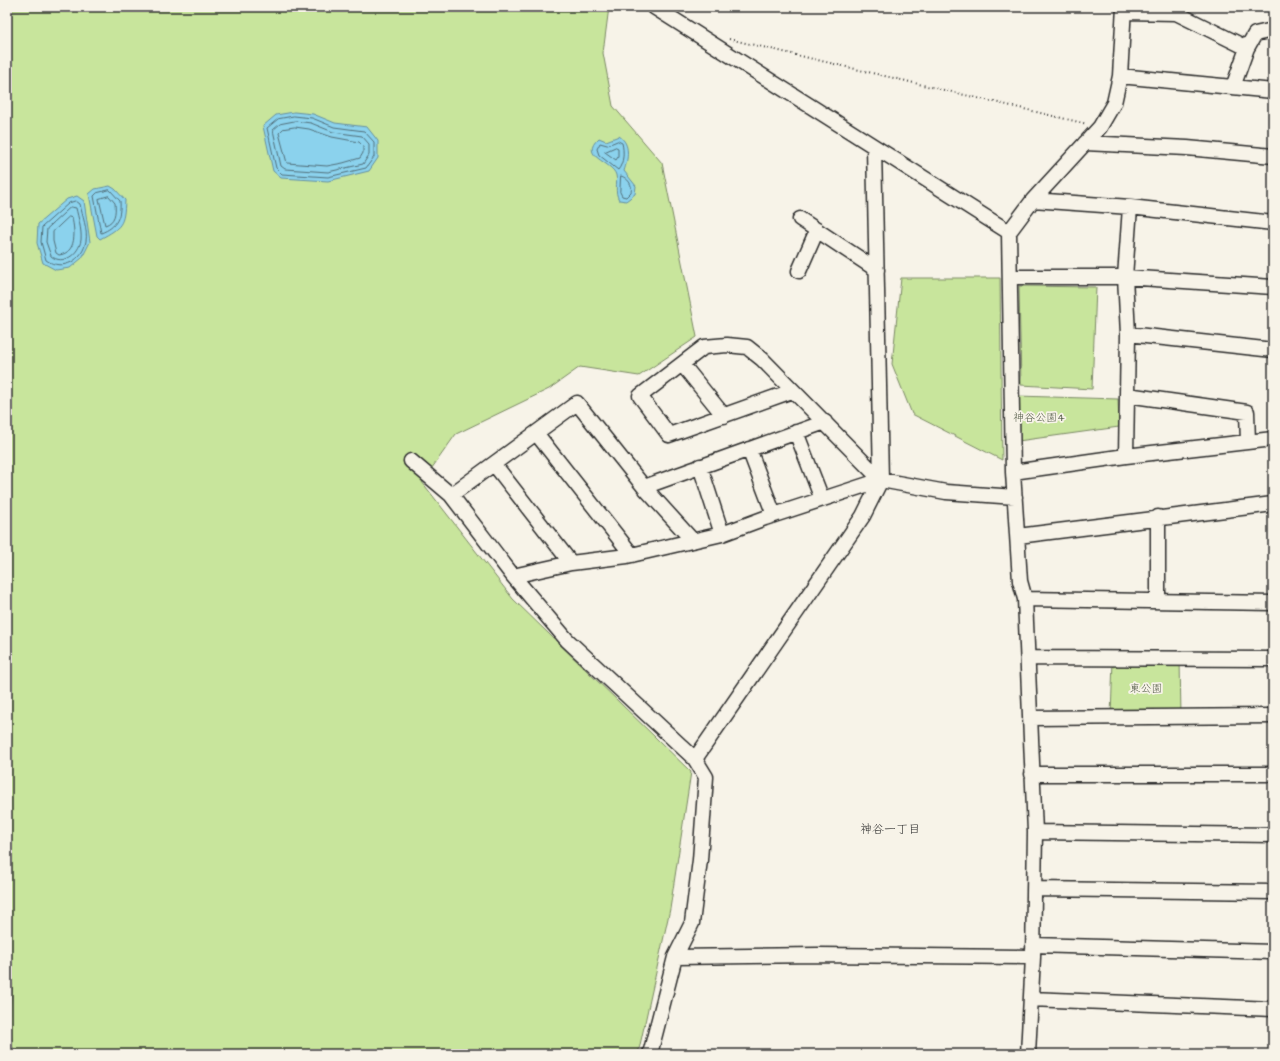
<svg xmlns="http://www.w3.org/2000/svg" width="1280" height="1061" viewBox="0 0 1280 1061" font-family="'Architects Daughter','Klee One',sans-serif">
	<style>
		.green { fill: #c8e59c; stroke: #7a8864 }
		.water { fill: #8bd2ed; stroke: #658f9f }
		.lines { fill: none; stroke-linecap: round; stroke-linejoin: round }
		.shore { stroke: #516e79; stroke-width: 1 }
		.building { fill: #dba2b2; stroke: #2b2b2b; filter: url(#shadow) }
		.street-casing { stroke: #2b2b2b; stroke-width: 17 }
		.path { stroke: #2b2b2b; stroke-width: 2; stroke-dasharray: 1 3; stroke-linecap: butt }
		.street { stroke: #f7f3e8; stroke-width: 14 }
		.labels { text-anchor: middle; stroke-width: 3.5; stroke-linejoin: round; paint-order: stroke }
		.park-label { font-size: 11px; fill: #525a47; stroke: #f7f3e8 }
		.neighbourhood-label { font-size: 12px; fill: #2b2b2b; stroke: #f7f3e8 }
	</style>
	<defs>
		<filter id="shadow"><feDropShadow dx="2.5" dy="4.5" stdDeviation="1" flood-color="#0004"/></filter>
	</defs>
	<rect width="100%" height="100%" fill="#f7f3e8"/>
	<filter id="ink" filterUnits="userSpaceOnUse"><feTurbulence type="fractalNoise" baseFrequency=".025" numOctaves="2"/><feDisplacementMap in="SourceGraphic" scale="8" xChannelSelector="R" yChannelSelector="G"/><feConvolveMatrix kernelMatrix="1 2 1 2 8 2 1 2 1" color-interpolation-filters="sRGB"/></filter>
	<g filter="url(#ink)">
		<!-- green -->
		<path class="green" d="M7,7h602l-6,46 10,53 49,57 35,174 -58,39 -59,-9 -31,22 -93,45 -34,48 91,117 178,173 -21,137 -32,145h-615l-11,-7 -3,-24 3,-39 -5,-6z
			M901,278h99l2,182 -90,-46 -20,-50z
			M1019,286l77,1 -4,102 -71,-4z
			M1017,396l101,3 1,28 -101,14z
			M1113,660h67l1,56h-70z"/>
		<!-- water -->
		<path class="water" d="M294,112l19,2 22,9 32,4 11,14v17l-9,13 -41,10 -47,-3 -8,-7 -10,-45 13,-11z
			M619,136c12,8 9,23 5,35l12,15 -1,8 -9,7 -7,-1c-5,-9 -1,-16 -3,-25 -4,-14 -38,-18 -17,-37l7,3z
			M110,186l5,3 10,11c-1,25 -3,27 -25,39l-3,-3 -8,-42 6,-5z
			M77,196l7,5 6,41 -8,16 -12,10 -14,2 -13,-7 -6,-20 1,-19 29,-25z"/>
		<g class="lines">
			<!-- shore -->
			<path class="shore" d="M294,116l18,2 22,9 30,4 10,11v15l-8,11 -38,9 -46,-3 -6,-6 -9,-40 11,-9z
				M295,121l16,2 22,9 29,4 7,8v11l-6,9 -35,8 -43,-3 -4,-3 -8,-36 7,-6z
				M295,127l14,2 23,8 27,5 4,4v7l-3,5 -17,5 -16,3 -40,-3 -8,-30 4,-4z
				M618,141l4,2c2,8 2,20 -4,27l-19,-15 -2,-6 3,-6 7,2z
				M616,147l2,1v9l-2,3 -11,-8z
				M621,176c7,2 12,9 10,16l-5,5 -4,-1 -2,-4z
				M110,190l10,11c1,16 -3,26 -19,32l-7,-37 3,-3z
				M109,196l6,7c1,10 0,19 -10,22l-6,-26z
				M76,201l4,3c2,11 8,26 6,37 -3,19 -23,31 -40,19l-5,-18 1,-15 27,-24z
				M71,207l5,1c2,9 6,22 5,32 -2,14 -18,26 -30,16l-5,-14 1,-13z
				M69,217l3,1c3,13 5,35 -13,37l-3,-2 -3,-12v-9z"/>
		</g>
		<!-- building -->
		<path class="building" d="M947,1051l44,2v1h-45z"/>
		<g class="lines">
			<defs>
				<path id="street" d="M654,7l355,225
					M1124,12l52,1 71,35 8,-14 18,-4
					M1120,76l153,15
					M1233,87l14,-39
					M1085,143l102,5 86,8
					M1033,200l97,7 143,16
					M800,219l77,51
					M799,271l18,-41
					M1010,277h115l148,10
					M1128,334l145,16
					M682,364l42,52
					M792,391l-123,44 -29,-39 64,-49 23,-2 20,2 15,12 119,121
					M1127,395l120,17 1,30
					M796,432l26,67
					M536,433l96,122
					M749,449l25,66
					M1126,456l2,-122 -3,-57 5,-70
					M411,461l40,34 62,81 54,64 128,119 11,18 -6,83 -8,63 -17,34 -25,97
					M494,464l77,99
					M700,466l22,68
					M1013,472l113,-16 147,-17
					M644,487l181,-65
					M451,495l126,-92 67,84 49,54
					M1018,536l255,-32
					M513,576l58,-13 56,-7 95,-22 43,-16 116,-38 65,12 69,5
					M1025,599l248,4
					M1158,601v-84
					M1028,658l245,1
					M1030,718l243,-2
					M695,759l168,-243 18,-36 -7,-333
					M1032,774h241
					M1035,832l238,3
					M1034,889l239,3
					M1033,945l240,7
					M675,957l143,-2 215,2
					M1031,999l242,10
					M1028,1054l5,-97 2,-125 -10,-233 -5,-18 -7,-109 -4,-240 24,-32 67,-73 14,-24 6,-27 4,-69"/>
			</defs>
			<!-- street casing -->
			<use href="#street" class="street-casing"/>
			<!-- path -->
			<path class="path" d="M729,39l358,85"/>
			<!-- street -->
			<use href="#street" class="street"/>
		</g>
	</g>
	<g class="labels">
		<!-- park labels -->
		<g class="park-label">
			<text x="1039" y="421">神谷公園4</text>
			<text x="1146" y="692">東公園</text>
		</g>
		<!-- neighbourhood labels -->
		<g class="neighbourhood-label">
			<text x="890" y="833">神谷一丁目</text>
		</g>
	</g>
	<!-- margin -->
	<rect width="1280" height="1061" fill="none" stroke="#f7f3e8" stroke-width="24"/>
	<rect x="12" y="12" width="1256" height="1037" fill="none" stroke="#2b2b2b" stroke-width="1.5" filter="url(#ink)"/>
</svg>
